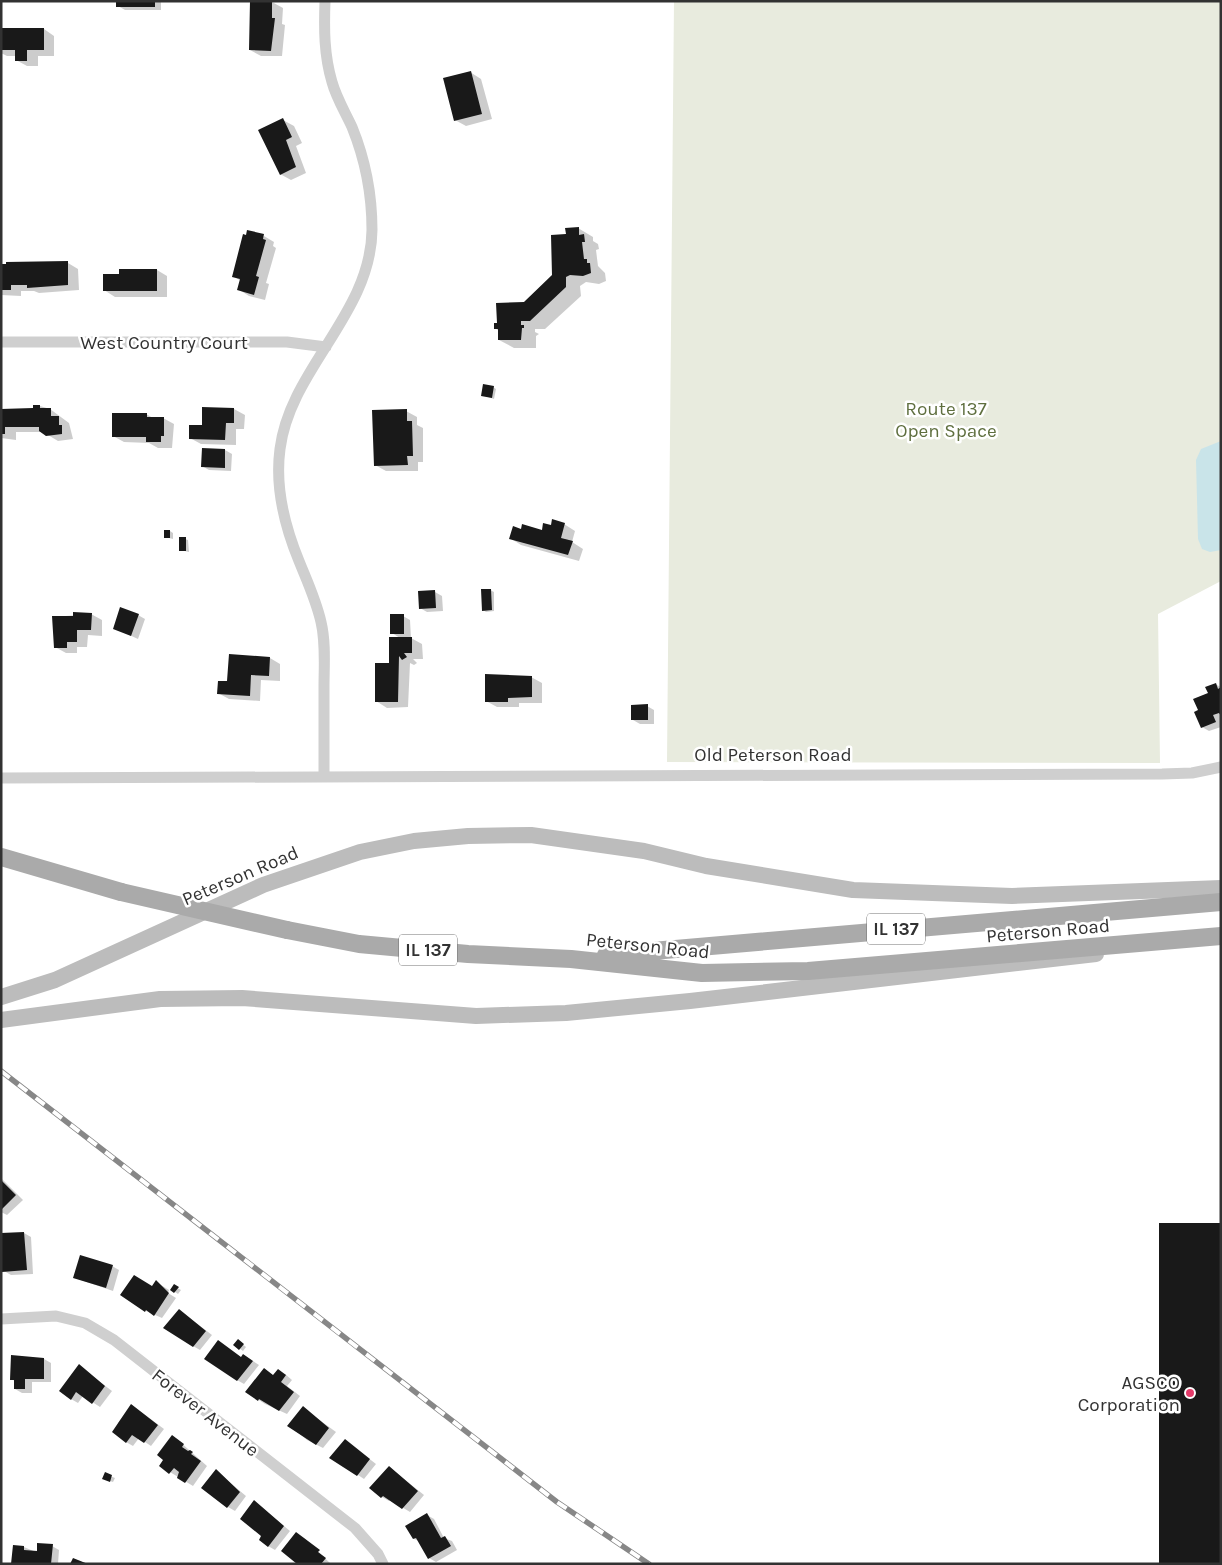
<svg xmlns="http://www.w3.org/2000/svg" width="1222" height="1565" viewBox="0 0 1222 1565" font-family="Karla,sans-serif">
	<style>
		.green { fill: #e8ebde }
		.water { fill: #c9e4e9 }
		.shadow { fill: #0003 }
		.building { fill: #191919 }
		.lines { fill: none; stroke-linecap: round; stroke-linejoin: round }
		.minor { stroke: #cfcfcf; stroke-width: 11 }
		.secondary { stroke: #bcbcbc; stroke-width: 16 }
		.primary { stroke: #aaa; stroke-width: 18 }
		.rail-casing { stroke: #878787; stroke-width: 5.5 }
		.rail { stroke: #fff; stroke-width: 4; stroke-dasharray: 11; stroke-linecap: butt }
		.primary-bridge { stroke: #aaa; stroke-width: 18 }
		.poi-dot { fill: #e43a69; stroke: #fff; stroke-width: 2 }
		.labels { text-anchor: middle; stroke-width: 5; stroke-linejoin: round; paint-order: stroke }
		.shield { fill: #fff; stroke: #707070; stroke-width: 1 }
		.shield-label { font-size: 18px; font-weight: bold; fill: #323232 }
		.street-label { font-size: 19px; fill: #323232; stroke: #fff }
		.park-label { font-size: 19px; fill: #5f6f3f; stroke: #fff }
		.poi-label { font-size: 19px; fill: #323232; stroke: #fff; text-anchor: end }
	</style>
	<rect width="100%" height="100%" fill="#fff"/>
	<!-- green -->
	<path class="green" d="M674,1h547v580l-63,33 2,149 -493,-1z"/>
	<!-- water -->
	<path class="water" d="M1221,441v109l-11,2 -8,-3 -4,-10 -2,-79 5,-11z"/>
	<!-- shadow -->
	<path class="shadow" d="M118,1h43v9h-36l-7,-4z
		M272,2l11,6 -1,16 3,1 -3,31h-21l-11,-6z
		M1,29h43l10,7v20h-16v10h-11l-11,-6v-4h-9l-6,-3z
		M470,72l11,7 11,40 -26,7 -11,-6z
		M283,120l11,6 8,17 -6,3 10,27 -15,7 -11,-6z
		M578,228l15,9v4l5,3 1,5 -3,1 2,16 7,7 1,8 -7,3 -13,-2 -6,4 1,10 -36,33h-10v3l4,2 -3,2v12h-22l-15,-8v-9l-4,-3 59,-53 13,-40z
		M264,236l10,6 -1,4 3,2 -10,35 3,1 -4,16 -16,-4 -11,-7 3,-8 -8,-5z
		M68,263l10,6 1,21 -40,3 -5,-2h-13v5l-20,-1v-30z
		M157,270l10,6v21h-52l-11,-7 16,-15z
		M493,387l3,2 -2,10 -12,-4z
		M40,406l10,3 19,14 4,16 -15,2 -15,-9h-27v8l-15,-2v-28l33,-1z
		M234,409l11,6 -1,14h-8v16l-35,-1 -11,-6 13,-12z
		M406,411l11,6v8l6,3v34h-5v9h-32l-11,-6z
		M146,414l7,4h10l11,6 -2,24h-14l-9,-5 -25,-1 -11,-6z
		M203,450h22l7,4 -1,17 -22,-1 -7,-4z
		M564,524l11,7 -3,11 11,7 -4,12 -58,-16 -11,-7 12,-8 20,1z
		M170,531l3,2v6l-8,-2z
		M185,539l3,1 1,12 -9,-2z
		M490,590l4,2v19l-8,1 -3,-2z
		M419,592h16l7,4 1,15 -16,1 -7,-4z
		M91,614l11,6v16l-14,-1 -1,12h-10v6h-11l-11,-6 -2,-30z
		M138,615l7,4 -7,20 -24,-11z
		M403,616l7,4 1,18 11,6 1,15h-10l4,4 -3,2 -4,-2 -2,44 -21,1 -11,-7 24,-63 -8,-5z
		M270,658l10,6v17l-19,-1 -1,21 -31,-2 -11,-6 10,-11z
		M531,677l11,6v20h-23v4h-22l-11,-6z
		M1215,684l6,3v40l-12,4 -7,-4 7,-34z
		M647,706l7,4v14h-14l-7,-4z
		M1,1178l22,22 -16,15 -6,-3z
		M24,1233l7,4 2,37 -22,1 -7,-4 -1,-7 -2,-2v-28z
		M112,1266l7,4 -6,21 -38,-13z
		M156,1282l13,8 -1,3 8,5 -14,20 -16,-7 -24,-16 30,-8z
		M174,1286l7,4 -3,4 -6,-4z
		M179,1310l33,25 -12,15 -7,-4z
		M241,1343l5,4 -3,4 -8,-6z
		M244,1355l15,10 -15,19 -7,-4z
		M12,1356l32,3 7,4v19h-19v11h-10l-7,-4v-8l-4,-2z
		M79,1366l33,25 -12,16 -17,-11 -5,7 -7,-4z
		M285,1374l7,6 -5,6 13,10 -13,18 -22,-10 -18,-12 27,-16z
		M132,1405l32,24 -13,17 -12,-8 -6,8 -7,-4 -8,-19z
		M303,1408l33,24 -13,16 -16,-8 -18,-15z
		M345,1440l31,24 -12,15 -6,-4z
		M179,1441l28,25 -14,20 -33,-20z
		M389,1467l35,28 -14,17 -20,-12 -1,1 -7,-4 -11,-9z
		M216,1471l30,25 -11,15 -7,-4z
		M105,1474l10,4 -2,4 -6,-2z
		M255,1502l35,29 -15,19 -7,-4 -5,-10z
		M427,1515l7,4 10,19 8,3 5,9 -21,12 -7,-4 -10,-17 -5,-2z
		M297,1534l7,4 27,26h-32z
		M52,1546l7,4 -1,14h-46l12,-17 14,6z"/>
	<!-- building -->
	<path class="building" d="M116,1h39v6h-39z
		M250,1h22v17h3l-4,33 -22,-1z
		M1,28h43v22h-17v11h-12v-11h-14z
		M471,71l11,43 -28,7 -11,-43z
		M283,118l9,19 -6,3 10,27 -16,8 -22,-45z
		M579,227v8l5,-1 1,8h-3l2,17h3v4h3l1,10 -8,3 -13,-1 -4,2v10l-36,34h-9v4h3v3h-2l-1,12h-23v-11h-4v-6h3l-1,-20 28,-1 28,-27 -1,-40 15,-1 -1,-6z
		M247,230l17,4 -1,5 3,1 -10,36 3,1 -5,18 -17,-5 3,-11 -8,-2 11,-43 3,1z
		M68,261v24l-41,3v-3h-16v5h-10v-26h5v-2z
		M119,269h38v22h-54v-17h16z
		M483,384l11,2 -2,12 -11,-2z
		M33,405h7v3h11v8h8v9h3v9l-16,2 -7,-5v-4h-34v7h-4v-25l32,-1z
		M202,407l32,1v15h-8l-1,17 -36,-1v-14h13z
		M407,409v12h5l1,35h-6l1,9 -34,1 -2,-56z
		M112,413h35v4h17v19h-3v6h-15v-5h-34z
		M202,448l23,1v19l-24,-1z
		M552,519l13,4 -4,15 12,3 -5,14 -59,-16 4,-13 8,3 1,-5 20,6 1,-7 8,2z
		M164,530h6v8h-6z
		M179,537h7v14h-7z
		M481,589h10l1,21 -10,1z
		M435,590l1,18 -17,1 -1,-18z
		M120,607l19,7 -8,22 -18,-7z
		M73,612l19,1 -1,17h-14v12h-10v6h-13l-2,-32h21z
		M390,614h14v20h-14z
		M389,637h23v16h-8l3,4 -5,3 -3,-4 -1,46h-23v-39h14z
		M229,654l41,3 -1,19 -18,-1 -1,21 -33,-2 1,-13h9z
		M485,674l47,2v21l-24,1v4h-23z
		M1216,683l2,6 3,-2v29l-2,-3 -6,2 3,7 -15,6 -7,-16 4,-2 -5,-11 15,-6 -3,-6z
		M648,704v16h-17v-15z
		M1,1180l15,15 -15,15z
		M1159,1223h62v341h-62z
		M24,1232l3,38 -25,2 -1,-39z
		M80,1255l33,10 -7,23 -33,-10z
		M134,1275l18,11 4,-6 13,13 -15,23 -8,-6 -1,2 -25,-17z
		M174,1284l5,3 -5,6 -4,-3z
		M179,1309l27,22 -13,16 -30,-19z
		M238,1339l6,5 -5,6 -6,-5z
		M218,1340l23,17 2,-3 10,7 -16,20 -33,-22z
		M11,1355l33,3v21h-19v10h-11v-9h-4z
		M79,1364l26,22 -13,18 -16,-12 -5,8 -12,-9z
		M264,1368l9,7 5,-6 8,6 -5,7 13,10 -15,19 -20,-12 -1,2 -13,-9z
		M131,1404l27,21 -14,18 -12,-8 -6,8 -14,-11z
		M303,1406l26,22 -13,17 -29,-19z
		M172,1435l12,9 -2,3 6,4 2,-1 3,2 -2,2 10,7 -16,22 -8,-5 2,-6 -5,-4 -5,6 -10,-8 4,-6 -6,-5z
		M345,1439l25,20 -13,17 -28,-18z
		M389,1466l29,25 -16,18 -19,-13 -2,2 -12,-10z
		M216,1469l24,23 -13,16 -26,-20z
		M105,1472l7,3 -2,7 -8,-3z
		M254,1500l30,26 -16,21 -9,-7 2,-4 -21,-17z
		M427,1513l14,25 4,-2 6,10 -23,13 -12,-21 -3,1 -8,-13z
		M296,1532l24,18 -2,2 8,6 -5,6h-24l-16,-13z
		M37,1543l16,1 -2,20h-40l2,-19 11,1v4l13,1z
		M73,1558l15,6h-18z"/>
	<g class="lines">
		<!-- minor -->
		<path class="minor" d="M1,342h286l39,5
			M324,777c0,-30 0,-60 0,-90 0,-21 2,-44 -3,-65 -5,-22 -14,-41 -22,-61 -14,-34 -24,-75 -19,-112 10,-80 91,-135 92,-219 0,-35 -7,-71 -20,-103 -7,-15 -16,-30 -20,-45 -8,-27 -8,-53 -7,-81
			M1,778l1161,-4 30,-1 29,-6
			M1,1319l55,-3 29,7 29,17 241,188 23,26 5,10"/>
		<!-- secondary -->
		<path class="secondary" d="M1,997l54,-17 208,-95 97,-33 54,-11 54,-5 63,-1 113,16 62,15 147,24 159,6 209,-8
			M1,1020l159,-21 82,-1 234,18 90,-3 124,-12 406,-47"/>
		<!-- primary -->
		<path class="primary" d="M1,857l120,35
			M287,930l72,14 109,10 103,5 131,14 106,-2 413,-35
			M606,955l615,-53"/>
		<defs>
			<path id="rail" d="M1,1071l556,431 92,62"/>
		</defs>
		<!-- rail casing -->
		<use href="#rail" class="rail-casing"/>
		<!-- rail -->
		<use href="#rail" class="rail"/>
		<!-- primary-bridge -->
		<path class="primary-bridge" d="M121,892l166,38"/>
	</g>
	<!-- markers -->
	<circle class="poi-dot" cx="1190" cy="1393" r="5"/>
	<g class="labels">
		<!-- shield labels -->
		<g class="shield">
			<rect x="867" y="913.5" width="58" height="31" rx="4"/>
			<rect x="399" y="934.5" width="58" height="31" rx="4"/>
		</g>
		<g class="shield-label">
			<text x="896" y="935">IL 137</text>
			<text x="428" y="956">IL 137</text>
		</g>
		<!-- street labels -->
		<g class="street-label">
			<text x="164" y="349">West Country Court</text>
			<text x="773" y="761">Old Peterson Road</text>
			<text transform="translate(240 875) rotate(-23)" y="7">Peterson Road</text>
			<text transform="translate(1048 930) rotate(-5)" y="7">Peterson Road</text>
			<text transform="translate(648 945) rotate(6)" y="7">Peterson Road</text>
			<text transform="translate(206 1412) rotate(38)" y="7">Forever Avenue</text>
		</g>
		<!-- park labels -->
		<g class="park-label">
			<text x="946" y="415">Route 137<tspan x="946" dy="22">Open Space</tspan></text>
		</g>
		<!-- poi labels -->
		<g class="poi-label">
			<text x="1180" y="1389">AGSCO<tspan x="1180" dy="22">Corporation</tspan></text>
		</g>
	</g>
	<!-- border -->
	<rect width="1222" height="1565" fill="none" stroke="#323232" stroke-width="5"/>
</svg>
